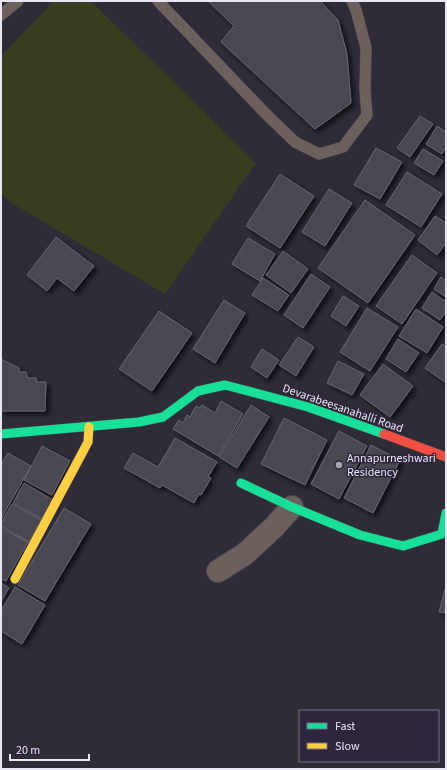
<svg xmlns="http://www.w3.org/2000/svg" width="447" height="770" viewBox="0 0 447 770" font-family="'Source Sans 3',sans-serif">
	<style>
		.green { fill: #393c1e }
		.building { fill: #494650; stroke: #68656f; filter: url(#shadow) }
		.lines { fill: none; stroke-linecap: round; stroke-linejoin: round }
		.lane-casing { stroke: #4a4651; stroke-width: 12 }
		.street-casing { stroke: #4a4651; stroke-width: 24 }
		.fast-casing { stroke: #4a4651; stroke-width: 10 }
		.slow-casing { stroke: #4a4651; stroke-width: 10 }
		.jam-casing { stroke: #4a4651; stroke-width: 10 }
		.lane { stroke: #6b605b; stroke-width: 11 }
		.street { stroke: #6b605b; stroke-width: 22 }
		.fast { stroke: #16e098; stroke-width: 9 }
		.slow { stroke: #ffcf43; stroke-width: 9 }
		.jam { stroke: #f24e42; stroke-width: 9 }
		.poi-dot { fill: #a9a5b2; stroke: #2d263c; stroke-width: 1.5 }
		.labels { text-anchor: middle; stroke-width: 3; stroke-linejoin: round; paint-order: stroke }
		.street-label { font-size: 12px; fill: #eae6f4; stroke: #2d263c }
		.poi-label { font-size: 12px; fill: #eae6f4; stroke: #2d263c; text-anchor: start }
	</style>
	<defs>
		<filter id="shadow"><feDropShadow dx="3.5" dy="3.5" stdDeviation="2" flood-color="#0009"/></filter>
	</defs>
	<rect width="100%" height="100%" fill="#2f2b37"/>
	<!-- green -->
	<path class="green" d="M54,1h37l165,162 -91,131 -152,-90 -12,-10v-138z"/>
	<!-- building -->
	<path class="building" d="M208,1h112l18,19 9,34 4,49 -36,26 -94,-87 13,-16z
		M420,116l13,8 -23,33 -13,-9z
		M437,126l9,6v15l-4,7 -16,-10z
		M376,148l26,14 -22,37 -26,-14z
		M423,149l20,12 -9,14 -20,-12z
		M407,172l35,22 -21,33 -35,-22z
		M280,174l34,22 -34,52 -34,-22z
		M329,189l23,14 -27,43 -23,-14z
		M365,200l50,35 -47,68 -50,-35z
		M435,216l11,7v20l-9,12 -19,-15z
		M56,237l38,29 -20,25 -17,-13 -10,13 -20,-16z
		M248,238l27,16 -15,27 -28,-17z
		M283,251l25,18 -17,24 -25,-18z
		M412,255l25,18 -35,51 -26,-18z
		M311,274l19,13 -27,41 -19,-13z
		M441,277l5,4v16l-12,-8z
		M263,278l26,17 -11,16 -26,-16z
		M432,292l14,10v9l-6,9 -18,-12z
		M343,296l16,10 -13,20 -15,-10z
		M224,300l21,13 -30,50 -22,-14z
		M367,308l31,19 -28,44 -30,-19z
		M416,309l27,18 -16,26 -28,-17z
		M159,311l33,22 -40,58 -33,-22z
		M298,337l16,10 -18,29 -17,-11z
		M398,339l21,14 -13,19 -20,-13z
		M442,344l4,3v36l-21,-15z
		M262,349l17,11 -12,18 -16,-11z
		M1,359l18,9v4h7l2,6h8l1,4h9l-1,29h-44z
		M338,361l26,13 -12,21 -25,-12z
		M383,364l30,22 -23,31 -30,-22z
		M221,401l22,13 -25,42 -45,-27 6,-9 4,3 4,-8 3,2 6,-11 4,2 2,-3 13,8z
		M251,405l18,12 -32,51 -18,-11z
		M284,418l43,22 -22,45 -44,-21z
		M339,431l28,15 -28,53 -28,-15z
		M175,438l42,24 -9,15 3,1 -10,17 -2,-1 -5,9 -32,-18 -2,3 -36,-20 9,-15 25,14z
		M371,445l29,15 -27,53 -29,-15z
		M42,446l28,15 -18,34 -28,-15z
		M8,453l23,13 -30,53v-54z
		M24,483l29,17 -11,19 -29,-16z
		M12,504l29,16 -12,22 -28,-16v-3z
		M64,508l27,16 -46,77 -27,-16z
		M1,528l27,14 -22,39 -5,-2z
		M1,583l8,5 -8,13z
		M446,586v27l-7,-1z
		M15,587l30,18 -23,39 -21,-13v-20z"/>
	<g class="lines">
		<defs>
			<path id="lane" d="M158,1l106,111 31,30 24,12 24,-7 24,-32 -2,-25 1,-42 -10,-38 -4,-9
				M1,15l17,-14"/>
			<path id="street" d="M218,571l27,-17 29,-27 18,-20"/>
			<path id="fast" d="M1,434l138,-12 24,-5 35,-26 27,-6 83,22 76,27
				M241,483l51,24 68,28 43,11 39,-12 4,-21"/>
			<path id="slow" d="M15,579l73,-137 1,-15"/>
			<path id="jam" d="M384,434l62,23"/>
		</defs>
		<!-- lane casing -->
		<use href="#lane" class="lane-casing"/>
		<!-- street casing -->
		<use href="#street" class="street-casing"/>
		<!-- fast casing -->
		<use href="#fast" class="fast-casing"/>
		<!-- slow casing -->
		<use href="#slow" class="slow-casing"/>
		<!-- jam casing -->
		<use href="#jam" class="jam-casing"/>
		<!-- lane -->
		<use href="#lane" class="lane"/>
		<!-- street -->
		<use href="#street" class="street"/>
		<!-- fast -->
		<use href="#fast" class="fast"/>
		<!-- slow -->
		<use href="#slow" class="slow"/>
		<!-- jam -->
		<use href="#jam" class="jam"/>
	</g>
	<!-- markers -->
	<circle class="poi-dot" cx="339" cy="465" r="4"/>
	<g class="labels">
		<!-- street labels -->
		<g class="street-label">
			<text transform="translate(343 408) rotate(19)" y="4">Devarabeesanahalli Road</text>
		</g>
		<!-- poi labels -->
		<g class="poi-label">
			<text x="347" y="462">Annapurneshwari<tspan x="347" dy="14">Residency</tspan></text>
		</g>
	</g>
	<!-- border -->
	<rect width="447" height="770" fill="none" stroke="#eae6f4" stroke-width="4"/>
	<!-- legend -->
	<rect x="299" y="710" width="140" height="52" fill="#2d263c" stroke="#797386"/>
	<rect x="307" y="723" width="20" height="6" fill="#16e098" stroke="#797386"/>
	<text x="335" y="730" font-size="12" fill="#eae6f4">Fast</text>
	<rect x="307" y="743" width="20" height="6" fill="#ffcf43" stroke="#797386"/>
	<text x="335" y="750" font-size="12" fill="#eae6f4">Slow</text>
	<!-- scale -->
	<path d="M10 754v6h79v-6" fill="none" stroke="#eae6f4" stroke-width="2"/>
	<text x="16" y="754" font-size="12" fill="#eae6f4" stroke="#2d263c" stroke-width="3" paint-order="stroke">20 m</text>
</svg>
